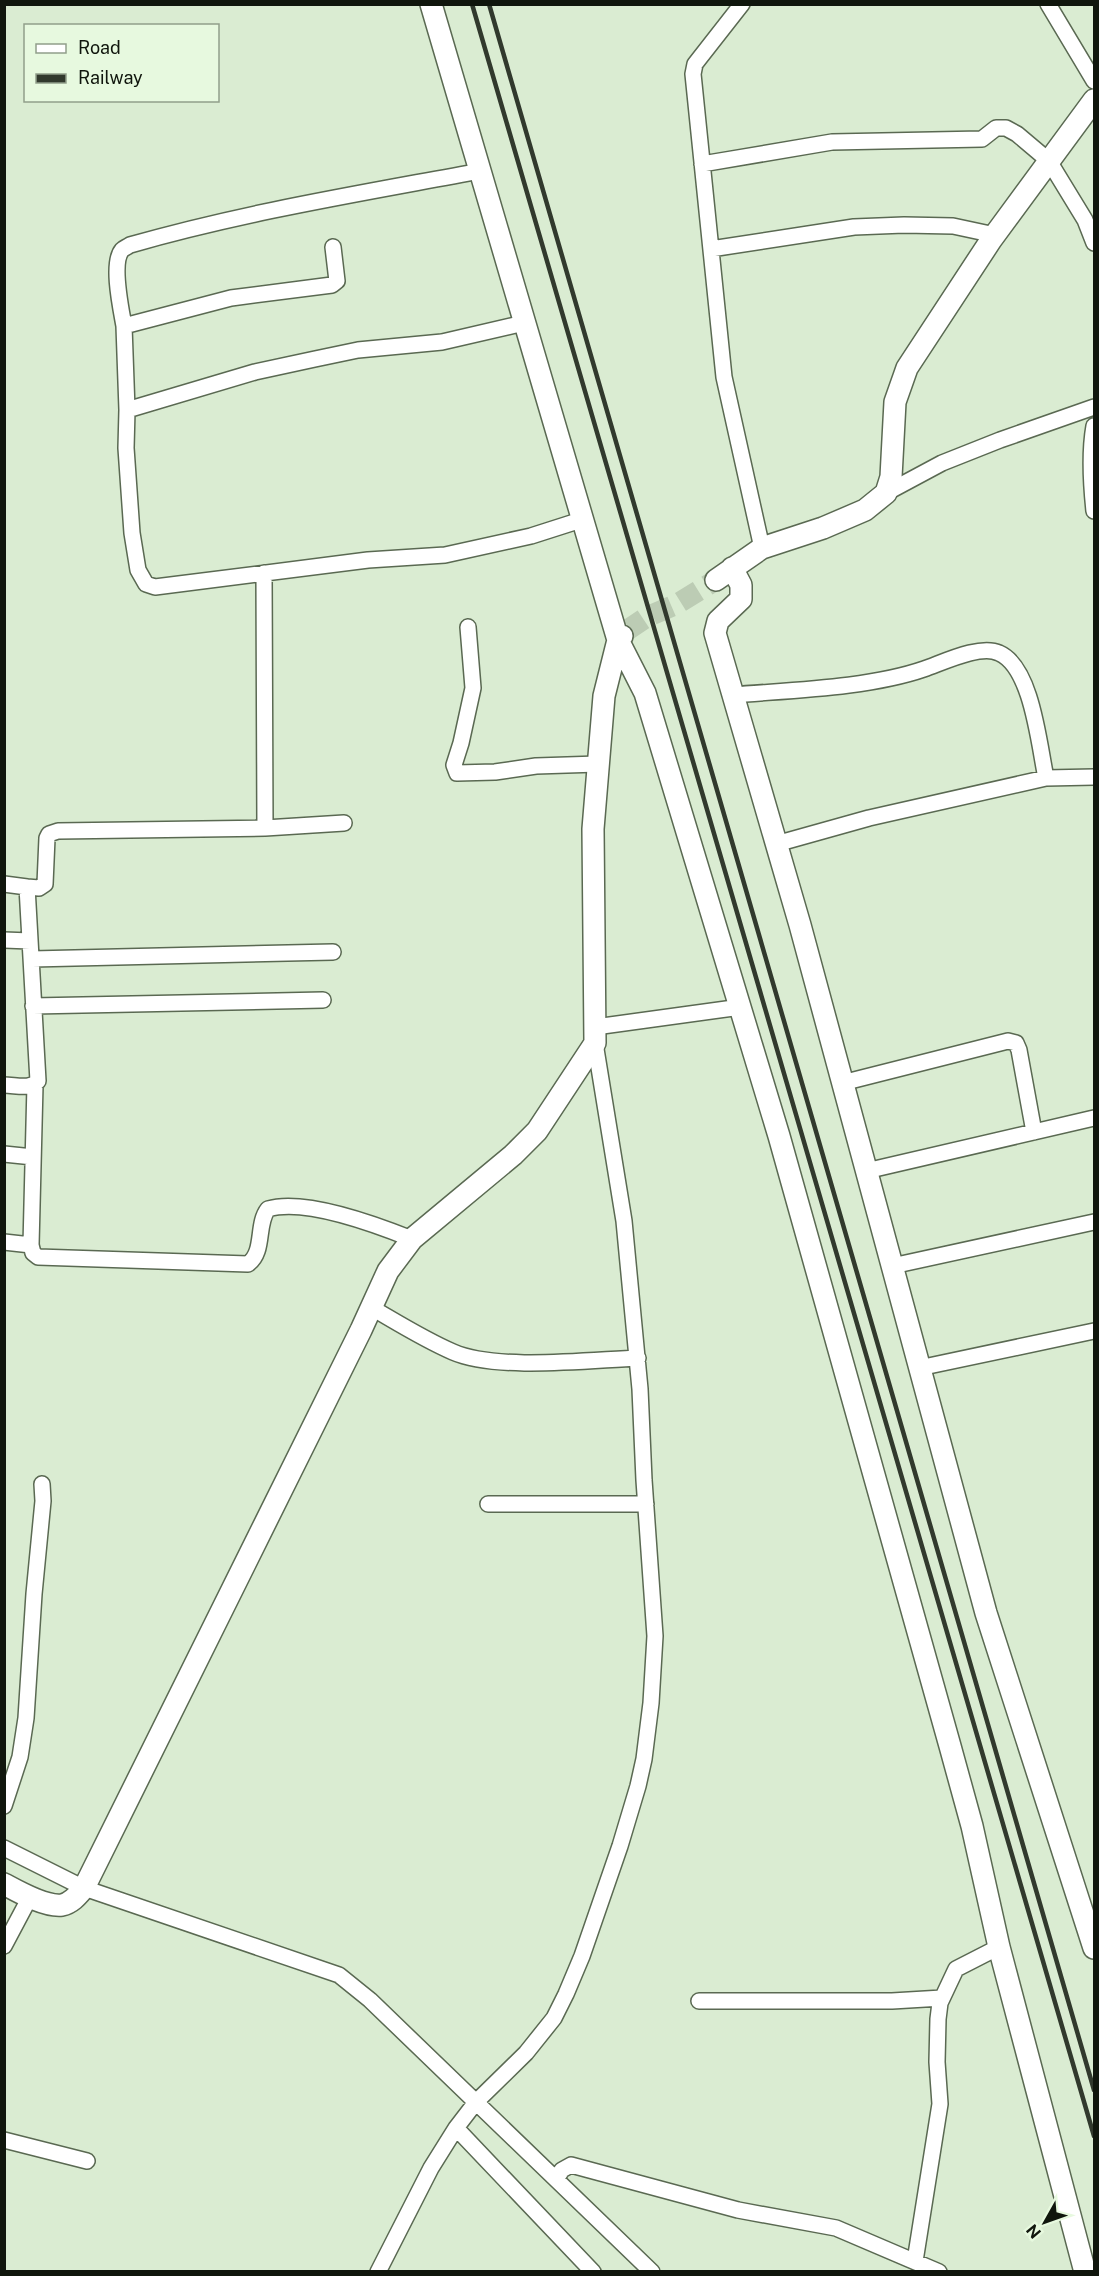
<svg xmlns="http://www.w3.org/2000/svg" width="1099" height="2276" viewBox="0 0 1099 2276" font-family="'Public Sans',sans-serif">
	<style>
		.lines { fill: none; stroke-linecap: round; stroke-linejoin: round }
		.secondary-tunnel { stroke: #bcccb4; stroke-width: 21; stroke-dasharray: 21 10; stroke-linecap: butt }
		.street-casing { stroke: #5a6952; stroke-width: 18 }
		.secondary-casing { stroke: #5a6952; stroke-width: 24 }
		.street { stroke: #fff; stroke-width: 15 }
		.secondary { stroke: #fff; stroke-width: 21 }
		.rail { stroke: #31392d; stroke-width: 4.5 }
	</style>
	<rect width="100%" height="100%" fill="#daecd2"/>
	<g class="lines">
		<!-- secondary-tunnel -->
		<path class="secondary-tunnel" d="M626,631l21,-14 30,-13 39,-24"/>
		<defs>
			<path id="street" d="M742,4l-47,60 -2,10 31,303 38,171
				M1048,4l46,77
				M702,164l130,-22 150,-3 14,-11h10l11,6 32,27 36,59 9,23
				M711,249l143,-22 50,-2 49,1 42,9
				M524,323l-82,19 -84,8 -43,9 -60,13 -128,38 -1,38 6,85 6,37 8,14 9,3 213,-27 77,-5 86,-19 50,-16
				M124,326c-3,-17 -13,-63 -2,-76 2,-2 5,-3 8,-5 115,-33 233,-52 350,-74
				M127,410l-3,-84 107,-28 101,-13 5,-4 -4,-34
				M1094,426c-5,28 -3,57 0,85
				M886,493l56,-30 58,-23 94,-33
				M264,573l1,255
				M468,627l5,61 -12,55 -7,22 3,8 38,-1 41,-6 62,-2
				M733,695c59,-5 136,-7 191,-26 18,-6 56,-25 75,-16 33,14 40,92 47,125
				M776,844l93,-26 177,-40 48,-1
				M4,884l23,3 11,194c-8,9 -22,4 -34,4
				M27,887l12,1 6,-4 2,-46 2,-4 9,-3 207,-3 79,-5
				M4,940l26,1
				M32,959l301,-7
				M33,1006l290,-6
				M595,1027l146,-20
				M842,1083l166,-42 8,2 3,7 15,82
				M35,1085l-4,160 2,8 5,4 210,7c17,-12 8,-40 20,-55 36,-11 109,16 144,30
				M4,1154l29,3
				M866,1171l228,-53
				M4,1242l27,3
				M892,1266l202,-44
				M372,1308c26,15 53,32 81,44 44,19 136,8 185,6
				M919,1368l175,-37
				M488,1504h158
				M4,1806l16,-49 6,-39 8,-124 9,-93 -1,-17
				M4,1848l80,40 255,87 31,25 282,272
				M4,1946l26,-49
				M699,2001h193l50,-3
				M456,2128l137,144
				M4,2140l83,21
				M556,2179l6,-9 9,-5 167,45 98,18 103,44
				M915,2261l25,-157 -3,-42 1,-43 2,-16 16,-34 43,-22
				M378,2272l53,-104 25,-40 20,-26 50,-49 28,-35 12,-24 16,-38 38,-110 18,-60 6,-27 7,-56 4,-67 -11,-156 -4,-91 -16,-168 -29,-178"/>
			<path id="secondary" d="M431,4l187,636 27,53 134,443 171,610 22,80 27,121 86,325
				M732,568l9,17v14l-23,22 -3,12 85,292 186,688 108,335
				M716,580l46,-32 61,-20 42,-18 21,-17 5,-16 4,-75 12,-34 84,-128 103,-140
				M4,1884c15,8 41,23 58,21 10,-2 16,-10 22,-17l277,-558 27,-59 24,-32 101,-84 24,-24 58,-88 -2,-214 11,-133 14,-56 4,-4"/>
		</defs>
		<!-- street casing -->
		<use href="#street" class="street-casing"/>
		<!-- secondary casing -->
		<use href="#secondary" class="secondary-casing"/>
		<!-- street -->
		<use href="#street" class="street"/>
		<!-- secondary -->
		<use href="#secondary" class="secondary"/>
		<!-- rail -->
		<path class="rail" d="M472,4l622,2132
			M489,4l605,2086"/>
	</g>
	<!-- border -->
	<rect width="1099" height="2276" fill="none" stroke="#10160d" stroke-width="12"/>
	<!-- legend -->
	<rect x="24" y="24" width="195" height="78" fill="#e7f9df" stroke="#919e8b" stroke-width="1.5"/>
	<rect x="36" y="44" width="30" height="9" fill="#ffffff" stroke="#919e8b" stroke-width="1.5"/>
	<text x="78" y="54" font-size="18" fill="#10160d">Road</text>
	<rect x="36" y="74" width="30" height="9" fill="#31392d" stroke="#919e8b" stroke-width="1.5"/>
	<text x="78" y="84" font-size="18" fill="#10160d">Railway</text>
	<!-- north arrow -->
	<g transform="translate(1045 2222) rotate(230)" stroke="#e7f9df" stroke-width="4.5" paint-order="stroke">
	<path d="M0-4.5L10 22L0 15L-10 22Z" fill="#10160d"/>
	<text y="-9" font-size="16" font-weight="bold" text-anchor="middle" fill="#10160d">N</text>
	</g>
</svg>
